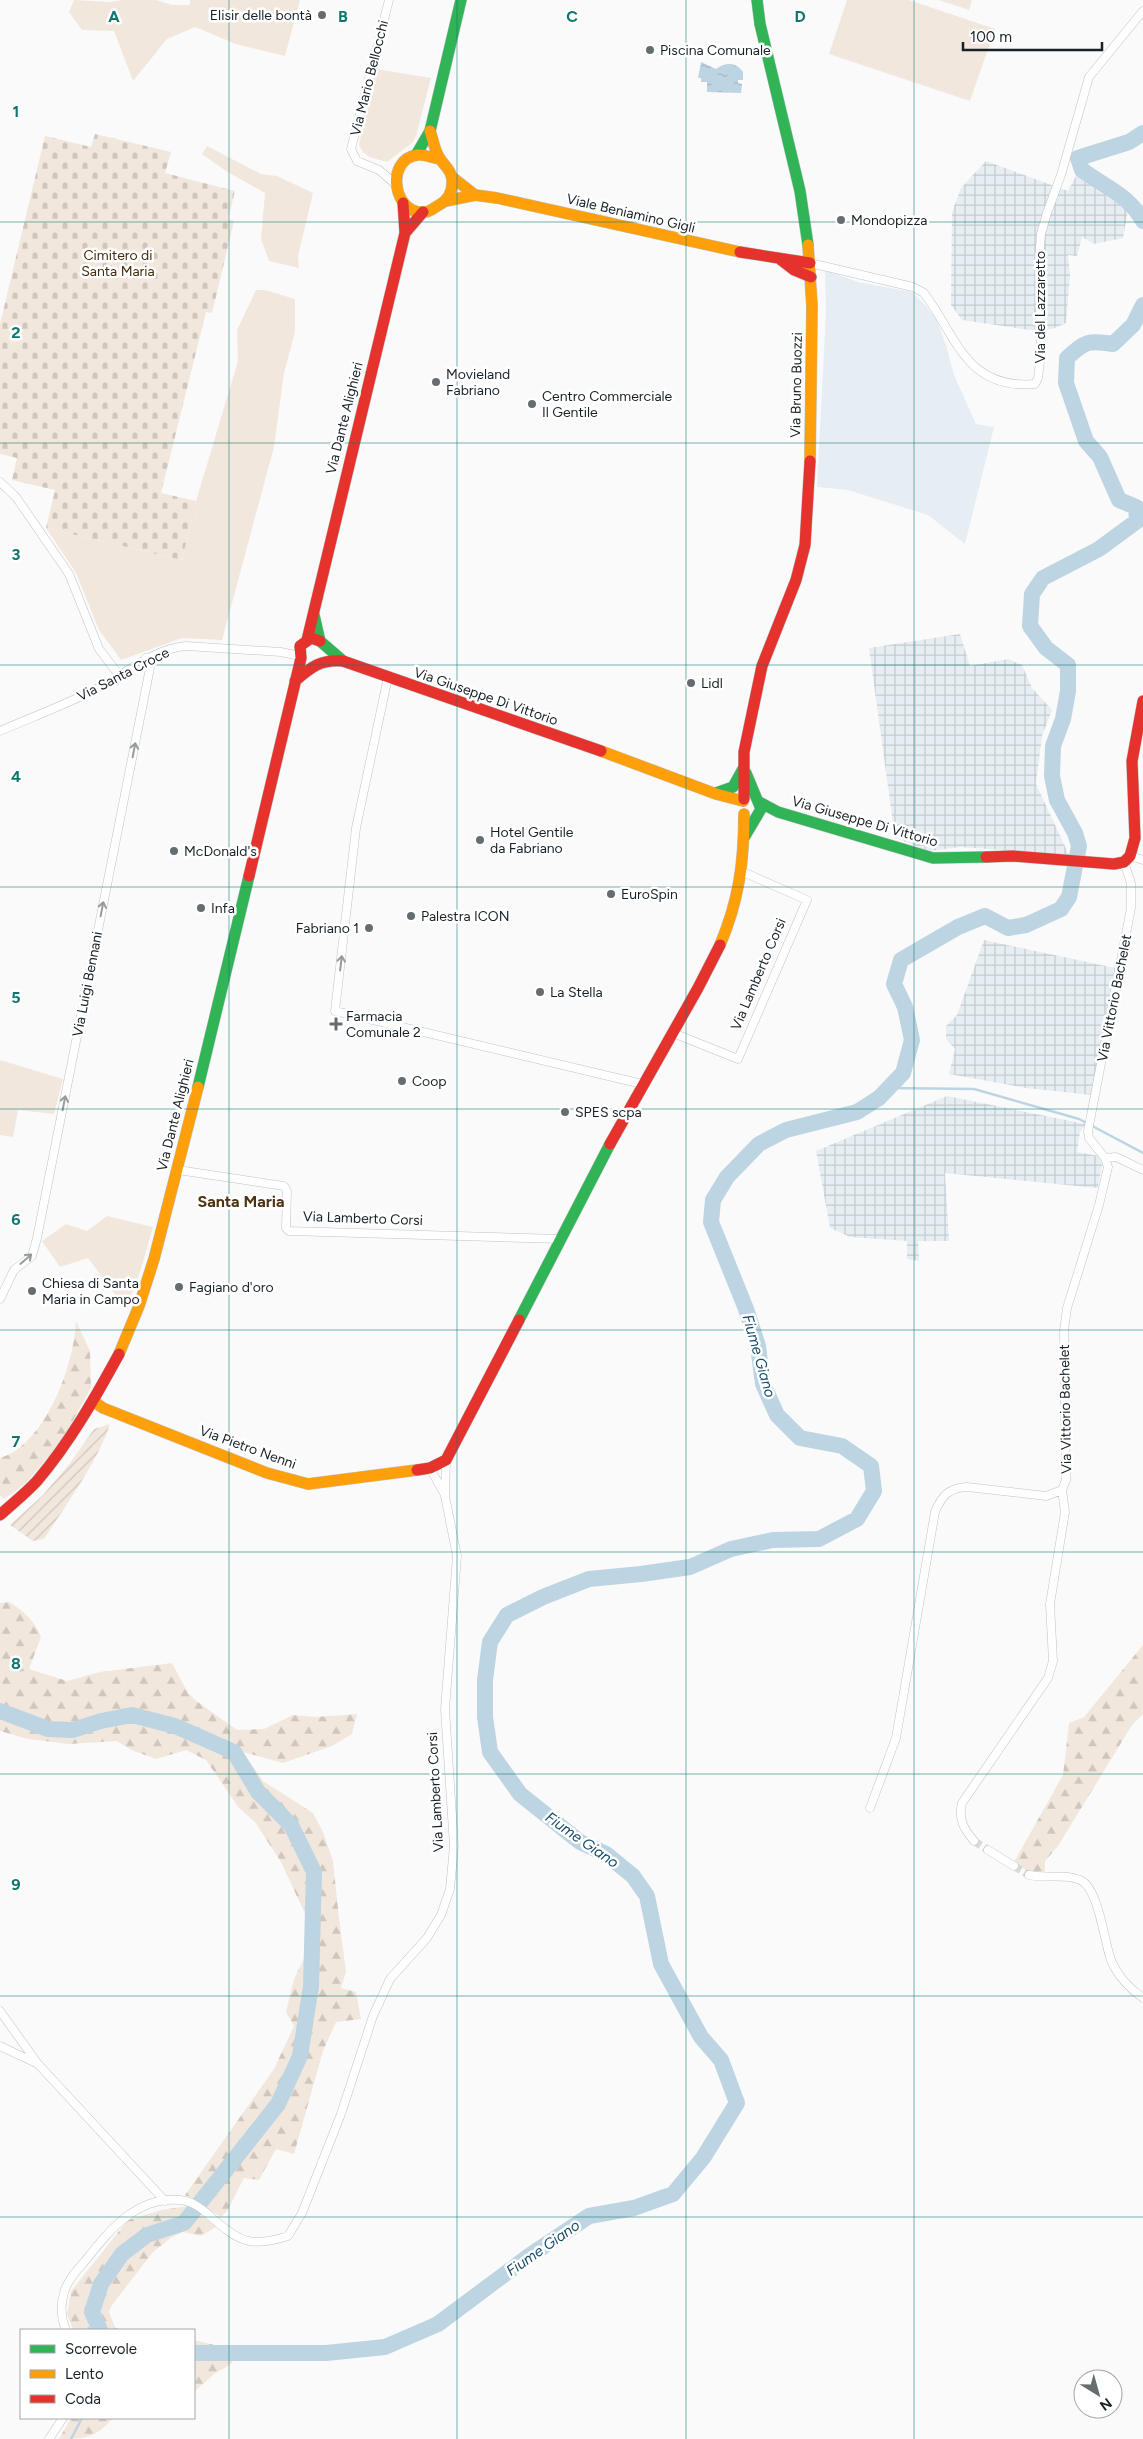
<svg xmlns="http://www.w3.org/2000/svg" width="1143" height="2439" viewBox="0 0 1143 2439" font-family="Figtree,sans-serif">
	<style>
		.built { fill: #e6eef3 }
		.industrial { fill: url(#industrial-grid) }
		.grass { fill: #f2e7dd }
		.forest { fill: url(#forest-firs) }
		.cemetery { fill: url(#cemetery-stones) }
		.garden { fill: url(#garden-furrows) }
		.water { fill: url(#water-ripples) }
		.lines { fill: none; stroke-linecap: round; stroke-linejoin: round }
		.stream { stroke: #bdd4e2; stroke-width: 2.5 }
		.river { stroke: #bdd4e2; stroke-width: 16 }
		.street-tunnel { stroke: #d8d9da; stroke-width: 8; stroke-dasharray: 8 4; stroke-linecap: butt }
		.street-casing { stroke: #bfc3c6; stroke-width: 9 }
		.fast-casing { stroke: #bfc3c6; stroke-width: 12 }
		.slow-casing { stroke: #bfc3c6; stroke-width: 12 }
		.jam-casing { stroke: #bfc3c6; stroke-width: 12 }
		.street { stroke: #fefefe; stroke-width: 8 }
		.fast { stroke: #30b455; stroke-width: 11 }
		.slow { stroke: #ff9f0a; stroke-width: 11 }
		.jam { stroke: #e5322d; stroke-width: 11 }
		.oneway { stroke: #969b9d }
		.grid { fill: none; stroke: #0f766e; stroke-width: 1; stroke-opacity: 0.55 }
		.poi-dot { fill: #666d71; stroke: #fff; stroke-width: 2 }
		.labels { text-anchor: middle; stroke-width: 5; stroke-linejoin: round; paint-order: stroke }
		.poi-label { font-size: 14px; fill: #172127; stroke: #fff; text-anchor: start }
		.street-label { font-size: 14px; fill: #172127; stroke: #fff }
		.park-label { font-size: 14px; fill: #452b09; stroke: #fff }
		.water-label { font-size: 15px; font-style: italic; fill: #144d6b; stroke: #fff }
		.quarter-label { font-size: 16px; font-weight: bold; fill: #4e3313; stroke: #fff }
		.grid-label { font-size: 16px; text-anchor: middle; font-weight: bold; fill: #0f766e; stroke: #fff; stroke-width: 5; stroke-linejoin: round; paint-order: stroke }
	</style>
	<defs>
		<pattern id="industrial-grid" width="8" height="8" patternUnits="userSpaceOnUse" patternTransform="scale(1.25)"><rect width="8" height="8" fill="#e6eef3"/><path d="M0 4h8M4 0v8" fill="none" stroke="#c5ccd0"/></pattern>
		<pattern id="forest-firs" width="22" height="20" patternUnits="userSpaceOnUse" patternTransform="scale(1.25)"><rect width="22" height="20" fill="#f2e7dd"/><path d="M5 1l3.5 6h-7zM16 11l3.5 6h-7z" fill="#cfc6be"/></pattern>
		<pattern id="cemetery-stones" width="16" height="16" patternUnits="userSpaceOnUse" patternTransform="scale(1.25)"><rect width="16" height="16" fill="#f2e7dd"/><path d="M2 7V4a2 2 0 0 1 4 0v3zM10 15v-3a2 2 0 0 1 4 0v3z" fill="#cfc6be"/></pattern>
		<pattern id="garden-furrows" width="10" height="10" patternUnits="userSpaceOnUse" patternTransform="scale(1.25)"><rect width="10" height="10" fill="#f2e7dd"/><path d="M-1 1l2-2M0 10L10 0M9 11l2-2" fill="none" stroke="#cfc6be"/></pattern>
		<pattern id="water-ripples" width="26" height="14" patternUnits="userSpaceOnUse" patternTransform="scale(1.25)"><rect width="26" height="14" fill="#bdd4e2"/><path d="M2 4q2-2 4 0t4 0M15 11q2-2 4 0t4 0" fill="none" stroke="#a2b6c2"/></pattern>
	</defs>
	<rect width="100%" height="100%" fill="#fafafa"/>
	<!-- built -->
	<path class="built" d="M825,270l33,12 54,10 13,13 12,15 9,25 8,30 22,49 18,3 -29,117 -37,-29 -80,-25 -31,-3 9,-175z"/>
	<!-- industrial -->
	<path class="industrial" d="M986,161l82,30 9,-17 51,36 -5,28 -29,6 -12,-7 -5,19 -9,-1 2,20 -4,48 -14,6 -23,1 -67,-10 -11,-15 1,-93 9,-24z
		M960,634l10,32 38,-7 14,6 10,23 20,22 -10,26 -6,48 33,71 -108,-8 -32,4 -34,-13 -26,-190z
		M984,940l131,28 -23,127 -66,-7 -77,-14 6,-25 -9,-10v-13l11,-11z
		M947,1096l139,28 -6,8 -3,20 22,4 3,9 -4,23 -153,-15 4,68h-31l1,20 -12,-2v-18l-57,-4 -20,-9 -14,-77z"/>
	<!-- grass -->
	<path class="grass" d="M74,0l36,2 12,-2h34l16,5h18v-5h110l-15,56 -49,-12 -41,-17 -28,12 -34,42 -19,-50 -32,-1 -13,-18z
		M847,0h62l86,29 -25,72 -141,-47z
		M939,0h33l-3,10z
		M377,69l54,9 -15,58 -3,6 -26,20c-13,-4 -24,-4 -28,-18z
		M207,146l54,28 16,2 36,17 -15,63 1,12 -30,-7 -8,-22 4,-46 -39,-22 -24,-17z
		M256,290h9l30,9v33l-11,41 -10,74 -52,193 -40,-2 -61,22 -22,-30 -23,-57 -30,-45 136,32 14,-59 42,-140 -1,-31z
		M0,1060l63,19 -9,35 -36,-4 -5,27 -13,-2z
		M107,1216l46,11 -13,45 -14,37 -38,-51 -28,9 -18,-26 24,-17 21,7z"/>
	<!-- forest -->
	<path class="forest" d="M76,1321l14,30 1,37 -30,54 -35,41 -22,16 -4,-4v-37c46,-14 74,-93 76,-137z
		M9,1602c15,9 26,19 32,35l-12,32 38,12 33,-9 72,-9 16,30 7,7 42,30 27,-1 29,-14 22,2 42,-3 -5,20 -20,12 -49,17 -40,-11 20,29 50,32 10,19 10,29 6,57 7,54 -5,16 15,4 5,27 -25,3 -13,29 -29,103 -18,-5 -17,31 -15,-2 -17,33 -6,6 -36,-22 89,-126 20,-43 -8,-14 8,-33 12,-25 1,-36 -26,-56 -26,-40 -16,-14 -33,-48 -20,-10 -30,9 -25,-9 -14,-9 -48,3 -41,-5 -28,-8v-128z
		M1143,1645v69l-11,11 -74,121 -13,15v16l-16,-5 -15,-10 49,-87 6,-52 15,-6z
		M189,2206l27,21 -15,9 -18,-4 -11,5 -19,15 -41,53 -3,7 6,15 4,3h-46l-6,-16 4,-23 57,-71 33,-10z
		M194,2340l41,10v8l-4,6 -17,10 -20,18z
		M71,2418h42c-17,20 -29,21 -54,21z"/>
	<!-- cemetery -->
	<path class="cemetery" d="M95,134l76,18 -6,21 70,18 -7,28 6,2 -22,92 -6,-1 -45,181 35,8 -14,59 -136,-32 9,-38 -43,-10 5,-22 -17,-4v-130l45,-188 46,11z"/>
	<!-- garden -->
	<path class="garden" d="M110,1424c-11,35 -45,83 -66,115l-11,2 -23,-16 33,-30 27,-32 24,-34z"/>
	<!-- water -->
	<path class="water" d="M701,62l15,7c10,-7 20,-7 27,3v8h-5v3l4,1 -1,9 -34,-1v-10h-6v-4h-3z"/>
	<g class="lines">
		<!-- stream -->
		<path class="stream" d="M889,1088l85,1 105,30 64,34
			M71,2439l11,-21"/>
		<!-- river -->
		<path class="river" d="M1143,133l-14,9 -51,16 4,12c23,17 47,25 61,51
			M0,1711l48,18 25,1 28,-9 31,-6 43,11 59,26 24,40 33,33 23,47 -3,114 -11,70 -22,48 -94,119 -37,12 -25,19 -21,30 -9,28 8,18
			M194,2353h132l59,-6 53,-23 91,-68 60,-40 45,-8 39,-14 30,-36 34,-55 -16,-43 -20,-23 -40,-73 -14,-68 -14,-20 -27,-22 -26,-12 -60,-48 -30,-42 -5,-35v-37l5,-38 17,-27 36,-18 46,-18 52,-5 49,-7 41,-18 42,-9 46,-1 38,-20 17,-28 -3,-25 -29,-20 -42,-8 -23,-23 -14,-31 -5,-38 -12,-37 -35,-87 2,-22 14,-23 32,-33 27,-14 71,-18 22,-14 24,-25 9,-33 -7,-33 -11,-23 7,-24 57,-33 27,-11 23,12 18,-3 35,-16 8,-12 10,-51 -4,-13 -18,-33 -5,-24 1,-30 10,-27 5,-28v-26l-22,-17 -16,-22 2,-32 11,-16 56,-29 38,-28 -1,-14 -17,-7 -19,-43 -14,-16 -20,-58 1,-25c18,-17 22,-18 46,-14l20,-19 10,-20"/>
		<!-- street-tunnel -->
		<path class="street-tunnel" d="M974,1841l14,9
			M1014,1866l15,9"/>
		<defs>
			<path id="street" d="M389,0l-38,149 6,12 22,9 15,13
				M810,263l103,24 11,6c33,44 42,97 111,91l3,-6 3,-24 -2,-93 2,-27 6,-21 14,-38 28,-98 54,-66
				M0,482l16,15 53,77 30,75 20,26
				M388,677l-32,151 -21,183 307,73
				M0,731c32,-14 65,-26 96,-42 30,-15 56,-40 90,-43l95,6 19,4
				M1130,856l13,4
				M673,1033l65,26 69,-159 -64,-28
				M1105,1158l11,-1 27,13
				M178,1170l106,16 3,5 -1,37 3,3 272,8
				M0,1299l14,-29 18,-14 5,-18 113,-570 -4,-10
				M430,1468l15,27
				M870,1808l26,-70 39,-226c7,-17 14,-24 32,-25l79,9 16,-6 4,-10 -2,-149 3,-23 32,-103 9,-38 -3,-9 -16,-20 -1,-7 43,-223v-25l-7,-21
				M974,1841c-10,-12 -16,-21 -12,-38l86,-125 5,-17 -3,-57 15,-92 -3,-22
				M988,1850l26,16
				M1029,1875c16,4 39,-2 53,6 17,10 22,60 29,79 6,15 19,29 32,38
				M0,2011l38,53 127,137
				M0,2046l36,17
				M66,2330c-5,-12 -6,-24 -2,-37 3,-12 13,-23 21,-32 24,-30 51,-65 95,-61 12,1 21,8 30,16 29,26 41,32 78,20l14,-23 39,-99 32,-98 17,-37 37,-41 14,-23 9,-26 4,-43 -9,-137 12,-153 -12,-60 1,-36
				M49,2439l14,-21"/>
			<path id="fast" d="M757,0l3,24 40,167 8,54
				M416,155l14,-24 31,-131
				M314,615l6,26 23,20
				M716,793l17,-6 10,-18
				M759,802l19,10 155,46 53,-1
				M745,836l16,-27 -15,-36
				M198,1087l51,-211
				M519,1320l91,-176"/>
			<path id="slow" d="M430,131c3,8 4,18 9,26 4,8 12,12 13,22 1,11 -3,21 -13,26 -4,2 -9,7 -14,7 -31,4 -41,-52 -8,-57 7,-1 16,3 23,4
				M452,177l23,18
				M446,201l29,-6 22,3 243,54
				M808,245l4,61 -2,155
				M601,751l115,43 27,7
				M720,945c19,-45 24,-83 24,-131
				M119,1354l20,-48 15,-47 44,-172
				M93,1401l10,7 164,65 41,11 109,-14"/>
			<path id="jam" d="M405,233l18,-21
				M740,252l70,11
				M781,260l13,10 17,7
				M307,640l98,-407 -2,-30
				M295,681c16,-14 26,-22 48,-20l258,90
				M744,799v-47l18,-86 34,-86 9,-35 5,-84
				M986,857l27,-1 101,8 10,-2 6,-6 5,-18 -3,-77 11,-60
				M249,876l52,-218 -1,-12 11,-8 9,3
				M610,1144l88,-156 22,-43
				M417,1470l13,-2 16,-8 73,-140
				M0,1515c12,-11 26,-22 37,-34 33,-39 58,-83 82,-127"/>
		</defs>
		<!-- street casing -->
		<use href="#street" class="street-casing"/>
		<!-- fast casing -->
		<use href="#fast" class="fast-casing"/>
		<!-- slow casing -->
		<use href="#slow" class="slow-casing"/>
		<!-- jam casing -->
		<use href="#jam" class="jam-casing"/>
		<!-- street -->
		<use href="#street" class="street"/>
		<!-- fast -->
		<use href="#fast" class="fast"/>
		<!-- slow -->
		<use href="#slow" class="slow"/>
		<!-- jam -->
		<use href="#jam" class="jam"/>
	</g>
	<!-- one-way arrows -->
	<defs><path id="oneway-shaft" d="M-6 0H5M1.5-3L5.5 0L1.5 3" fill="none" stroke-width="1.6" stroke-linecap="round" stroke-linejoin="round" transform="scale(1.25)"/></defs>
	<g class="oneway">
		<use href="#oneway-shaft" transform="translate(134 750) rotate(-79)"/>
		<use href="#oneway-shaft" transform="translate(102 909) rotate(-79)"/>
		<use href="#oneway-shaft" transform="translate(341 963) rotate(-83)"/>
		<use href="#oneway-shaft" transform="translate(64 1103) rotate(-79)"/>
		<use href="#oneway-shaft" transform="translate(26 1259) rotate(-41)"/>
	</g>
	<!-- grid -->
	<path class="grid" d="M229,0v2439M457,0v2439M686,0v2439M914,0v2439M0,222h1143M0,443h1143M0,665h1143M0,887h1143M0,1109h1143M0,1330h1143M0,1552h1143M0,1774h1143M0,1996h1143M0,2217h1143"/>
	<!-- markers -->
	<g class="poi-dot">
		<circle cx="322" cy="15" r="5"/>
		<circle cx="650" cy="50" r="5"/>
		<circle cx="841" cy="220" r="5"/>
		<circle cx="436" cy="382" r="5"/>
		<circle cx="532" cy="404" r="5"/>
		<circle cx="691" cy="683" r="5"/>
		<circle cx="480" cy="840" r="5"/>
		<circle cx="174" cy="851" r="5"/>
		<circle cx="611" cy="894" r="5"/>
		<circle cx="201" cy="908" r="5"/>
		<circle cx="411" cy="916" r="5"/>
		<circle cx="369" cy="928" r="5"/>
		<circle cx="540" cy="992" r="5"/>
		<path d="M333.5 1016.5h5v5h5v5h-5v5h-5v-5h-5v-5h5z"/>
		<circle cx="402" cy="1081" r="5"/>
		<circle cx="565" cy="1112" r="5"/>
		<circle cx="179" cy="1287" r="5"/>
		<circle cx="32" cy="1291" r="5"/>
	</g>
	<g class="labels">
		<!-- poi labels -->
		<g class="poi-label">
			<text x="312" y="20" text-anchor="end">Elisir delle bontà</text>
			<text x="660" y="55">Piscina Comunale</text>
			<text x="851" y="225">Mondopizza</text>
			<text x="446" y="379">Movieland<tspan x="446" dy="16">Fabriano</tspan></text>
			<text x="542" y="401">Centro Commerciale<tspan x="542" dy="16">Il Gentile</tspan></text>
			<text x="701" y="688">Lidl</text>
			<text x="490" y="837">Hotel Gentile<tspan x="490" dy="16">da Fabriano</tspan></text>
			<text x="184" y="856">McDonald's</text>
			<text x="621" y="899">EuroSpin</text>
			<text x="211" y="913">Infa</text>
			<text x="421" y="921">Palestra ICON</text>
			<text x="359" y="933" text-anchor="end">Fabriano 1</text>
			<text x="550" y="997">La Stella</text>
			<text x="346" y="1021">Farmacia<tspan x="346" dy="16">Comunale 2</tspan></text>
			<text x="412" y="1086">Coop</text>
			<text x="575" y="1117">SPES scpa</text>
			<text x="42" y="1288">Chiesa di Santa<tspan x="42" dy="16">Maria in Campo</tspan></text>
			<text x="189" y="1292">Fagiano d'oro</text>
		</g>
		<!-- street labels -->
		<g class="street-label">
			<text transform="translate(369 78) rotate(-76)" y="5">Via Mario Bellocchi</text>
			<text transform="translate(631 213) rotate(13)" y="5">Viale Beniamino Gigli</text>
			<text transform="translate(1040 307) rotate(-90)" y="5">Via del Lazzaretto</text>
			<text transform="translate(796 385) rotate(-89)" y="5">Via Bruno Buozzi</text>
			<text transform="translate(344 418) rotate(-76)" y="5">Via Dante Alighieri</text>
			<text transform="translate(123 674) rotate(-27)" y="5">Via Santa Croce</text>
			<text transform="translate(486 696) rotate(19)" y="5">Via Giuseppe Di Vittorio</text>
			<text transform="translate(865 821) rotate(16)" y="5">Via Giuseppe Di Vittorio</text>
			<text transform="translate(758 974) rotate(-67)" y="5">Via Lamberto Corsi</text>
			<text transform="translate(87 984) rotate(-79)" y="5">Via Luigi Bennani</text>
			<text transform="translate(1114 998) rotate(-79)" y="5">Via Vittorio Bachelet</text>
			<text transform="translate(175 1115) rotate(-76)" y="5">Via Dante Alighieri</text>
			<text transform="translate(363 1218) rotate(2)" y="5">Via Lamberto Corsi</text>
			<text transform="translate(1065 1409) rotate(-91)" y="5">Via Vittorio Bachelet</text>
			<text transform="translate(248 1447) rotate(20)" y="5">Via Pietro Nenni</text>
			<text transform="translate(435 1792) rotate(-93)" y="5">Via Lamberto Corsi</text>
		</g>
		<!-- park labels -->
		<g class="park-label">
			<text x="118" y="260">Cimitero di<tspan x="118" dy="16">Santa Maria</tspan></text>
		</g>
		<!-- water labels -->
		<g class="water-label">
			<text transform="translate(759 1356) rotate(74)" y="5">Fiume Giano</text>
			<text transform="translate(582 1840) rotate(35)" y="5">Fiume Giano</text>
			<text transform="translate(543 2248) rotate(-35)" y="5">Fiume Giano</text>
		</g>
		<!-- quarter labels -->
		<g class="quarter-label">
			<text x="241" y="1207">Santa Maria</text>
		</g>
	</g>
	<g class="grid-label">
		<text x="114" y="22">A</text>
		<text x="343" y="22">B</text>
		<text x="572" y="22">C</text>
		<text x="800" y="22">D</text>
		<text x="16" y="117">1</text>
		<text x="16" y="338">2</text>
		<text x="16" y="560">3</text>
		<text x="16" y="782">4</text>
		<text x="16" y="1003">5</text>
		<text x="16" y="1225">6</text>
		<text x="16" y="1447">7</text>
		<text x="16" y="1669">8</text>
		<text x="16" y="1890">9</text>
	</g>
	<!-- legend -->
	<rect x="20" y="2329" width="175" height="90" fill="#ffffff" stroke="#a2a6a9"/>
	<rect x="30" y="2345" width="25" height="8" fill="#30b455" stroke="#a2a6a9"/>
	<text x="65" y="2354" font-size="15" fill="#172127">Scorrevole</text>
	<rect x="30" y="2370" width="25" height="8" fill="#ff9f0a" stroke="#a2a6a9"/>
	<text x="65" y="2379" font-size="15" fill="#172127">Lento</text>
	<rect x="30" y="2395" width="25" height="8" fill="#e5322d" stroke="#a2a6a9"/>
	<text x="65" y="2404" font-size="15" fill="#172127">Coda</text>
	<!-- north arrow -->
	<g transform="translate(1098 2394) rotate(143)"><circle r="24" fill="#ffffff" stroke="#a2a6a9"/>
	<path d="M0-4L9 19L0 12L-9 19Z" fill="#666d71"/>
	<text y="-8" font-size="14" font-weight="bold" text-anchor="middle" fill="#172127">N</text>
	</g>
	<!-- scale -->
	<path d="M963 42v8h139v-8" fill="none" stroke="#172127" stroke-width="2.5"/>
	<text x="970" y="42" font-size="15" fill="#172127" stroke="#ffffff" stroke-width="4" paint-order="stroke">100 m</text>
</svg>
